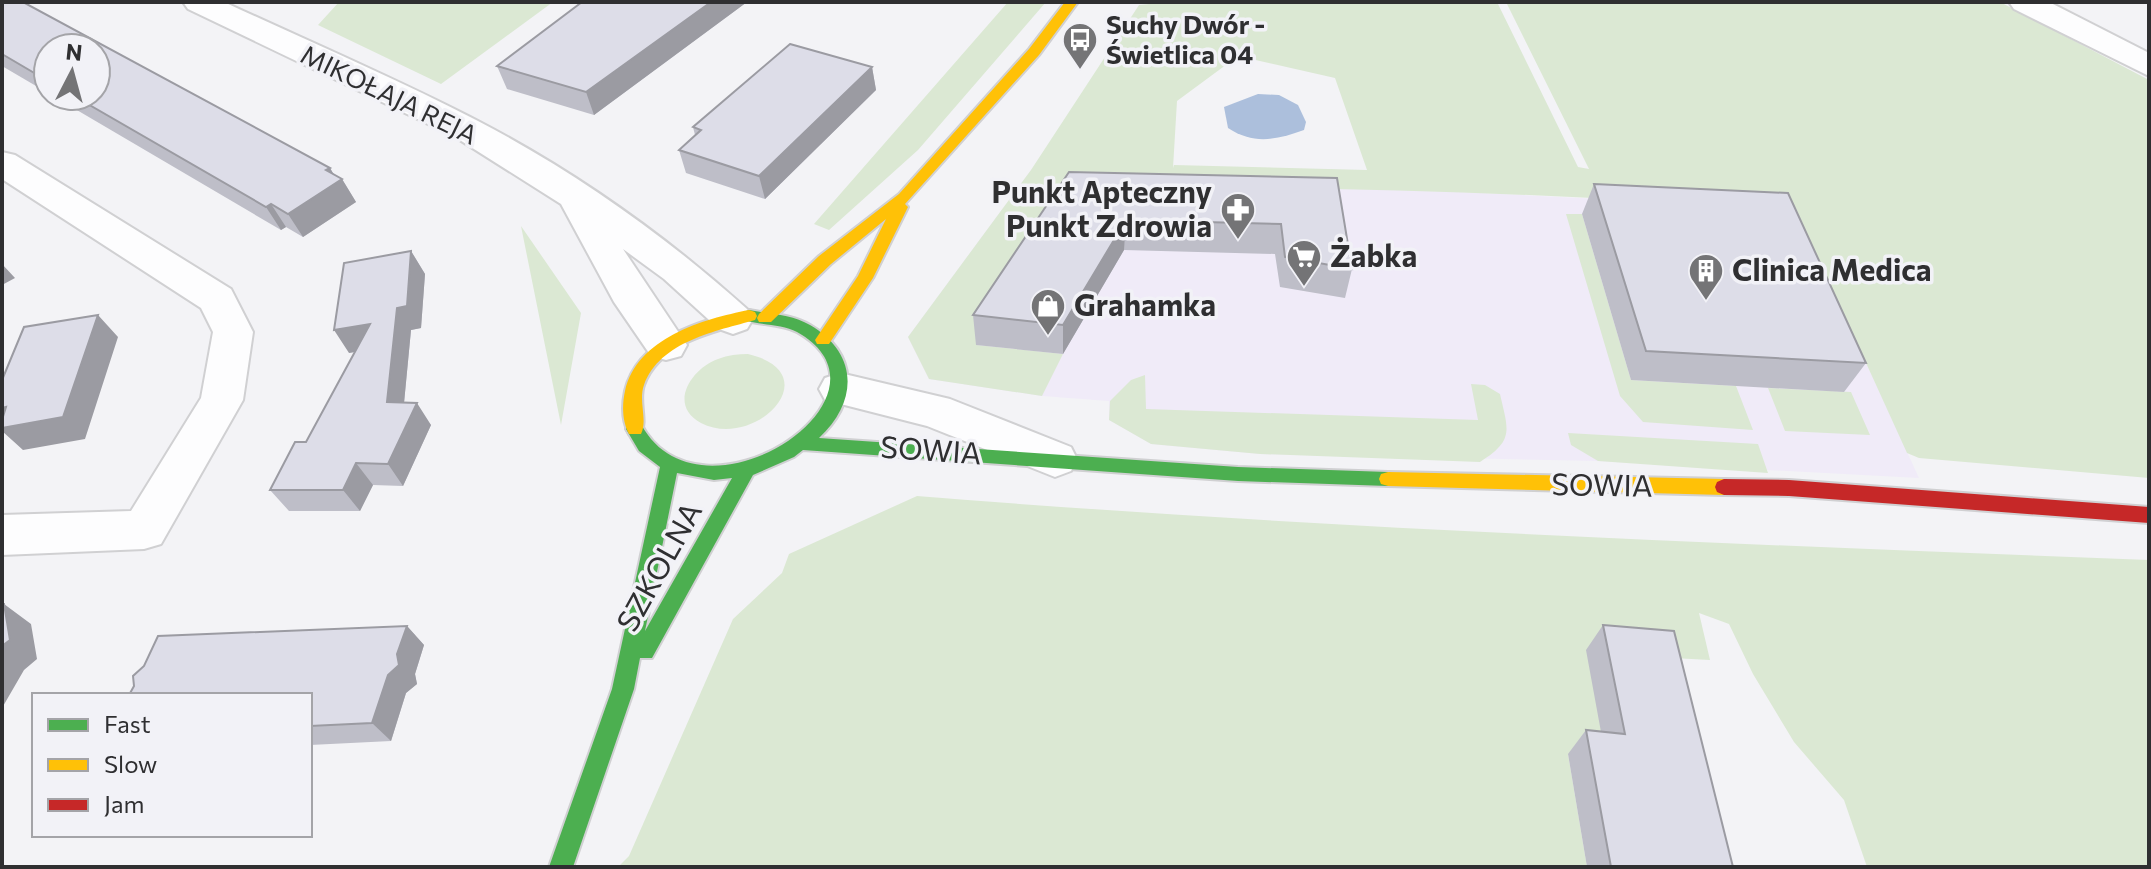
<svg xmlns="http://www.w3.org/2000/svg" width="2151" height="869" viewBox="0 0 2151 869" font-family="Commissioner,sans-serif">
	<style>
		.commercial { fill: #f0ebf8 }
		.green { fill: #dbe8d3; fill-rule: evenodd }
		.water { fill: #acbfdc }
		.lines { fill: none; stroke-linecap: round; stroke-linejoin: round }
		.street-casing { stroke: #d0d0d2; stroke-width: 4 }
		.fast-casing { stroke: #d0d0d2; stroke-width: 4 }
		.slow-casing { stroke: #d0d0d2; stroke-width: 4 }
		.jam-casing { stroke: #d0d0d2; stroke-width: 4 }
		.street { fill: #fdfdfe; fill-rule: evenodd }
		.fast { fill: #4caf50; fill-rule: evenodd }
		.slow { fill: #ffc107; fill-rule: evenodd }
		.jam { fill: #c62828; fill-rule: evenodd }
		.wall { fill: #bebec8 }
		.shaded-wall { fill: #9b9ba2 }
		.building { fill: #dddde8; stroke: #9b9ba2; stroke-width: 2 }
		.labels { text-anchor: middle; stroke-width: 7; stroke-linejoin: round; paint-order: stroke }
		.far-poi-label { font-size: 26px; font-weight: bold; fill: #2f2f31; stroke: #f2f2f7; text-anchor: start }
		.far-street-label { font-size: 26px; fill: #2f2f31; stroke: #f2f2f7 }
		.poi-label { font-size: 30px; font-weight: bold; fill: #2f2f31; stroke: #f2f2f7; text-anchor: start }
		.street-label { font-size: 30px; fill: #2f2f31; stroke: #f2f2f7 }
	</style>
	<rect width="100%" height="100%" fill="#f3f3f6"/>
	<!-- commercial -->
	<path class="commercial" d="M1031,170l765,39 123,269 -321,-17 -338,-7 -109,-10 -42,-24v-19l-67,-5 -113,-17 -21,-42z"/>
	<!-- green -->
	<path class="green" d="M339,2h214l-112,82 -123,-59z
		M1008,2h38l-128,148 -89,80 -15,-6z
		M1170,2h327l81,165 11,2 -83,-167h494l149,78v398l-230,-20 -12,-5 -111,-244c-239,-14 -479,-26 -719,-19l-100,155 86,9 -21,42 -113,-17 -21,-42 123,-167 108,-165zM1238,56l97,22 32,92 -193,-5 -1,3 4,-67z
		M1566,214h16l49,166 105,6 17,44 -110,-8 -23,-26z
		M521,226l60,87 -20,112z
		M748,354c83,20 6,97 -47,69 -34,-18 -9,-55 17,-64 10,-4 20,-5 30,-5z
		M1145,375l1,34 332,11 -7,-36 14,1 15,9c8,36 15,46 -20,68l-220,-8 -109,-10 -42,-24 1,-19 21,-21z
		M1768,388l83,4 19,43 -85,-4z
		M1568,433l190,11 10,29 -170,-12 -27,-16z
		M917,496c410,33 821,48 1232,64v307h-282l-23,-67 -50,-58 -41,-68 -24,-50 -30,-11 11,47 -56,-3 -48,100 -38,-3 19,113h-969l11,-11 104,-237 49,-46 7,-19z"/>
	<!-- water -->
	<path class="water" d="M1258,94l21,1 19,10 8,17 -2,8c-28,10 -50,15 -76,-2l-4,-21z"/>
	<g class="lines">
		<defs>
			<path id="street" d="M183,2h41c84,39 171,76 254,119 96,50 189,116 269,188l6,10 -6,10 -14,5 -14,-5 -55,-50 -41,-30 64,96 -6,11 -15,4 -15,-4 -37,-54 -53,-98 -106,-67 -267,-128z
				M2009,2h40l100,51v23l-135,-67z
				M2,152l13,3 216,134 22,43 -10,68 -82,144 -17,5 -142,6v-40l129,-4 70,-113 12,-66 -12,-24 -199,-129z
				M840,373l110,26 121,48 6,12 -6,12 -16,6 -128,-51 -102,-26 -6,-11 6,-11z"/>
			<path id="fast" d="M749,310c19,4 43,4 61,15 48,28 49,76 9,113l419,29 150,5 7,2 2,5 -2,5 -7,2 -150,-5 -435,-31 -9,7 -41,18 -101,183h-12l-6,31 -61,178h-24l63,-178 48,-222 -21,-16 -13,-22 3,-5h12c59,111 270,-28 156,-92 -15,-8 -37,-7 -54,-12l-2,-4 2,-4zM677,473l37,7 18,-2 -87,153z"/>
			<path id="slow" d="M1065,2h13l-39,53 -134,149 3,3 -35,71 -44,66h-12l-2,-4 43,-64 28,-57 -55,45 -60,58h-12l-2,-4 2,-4 60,-58 80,-62 130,-145z
				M749,310l6,2 2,4 -2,4c-38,11 -95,21 -111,65 -6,16 4,35 -3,49h-12c-7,-13 -7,-29 -4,-43 12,-53 78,-72 124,-81z
				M1388,472l336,7 7,3 2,5 -2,5 -7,3 -336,-9 -7,-2 -2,-5 2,-5z"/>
			<path id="jam" d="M1724,479l65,1 360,27v16l-360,-27 -65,-1 -7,-3 -2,-5 2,-5z"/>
		</defs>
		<!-- street casing -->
		<use href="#street" class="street-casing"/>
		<!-- fast casing -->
		<use href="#fast" class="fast-casing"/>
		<!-- slow casing -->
		<use href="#slow" class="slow-casing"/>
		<!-- jam casing -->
		<use href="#jam" class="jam-casing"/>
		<!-- street -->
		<use href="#street" class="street"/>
		<!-- fast -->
		<use href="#fast" class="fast"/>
		<!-- slow -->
		<use href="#slow" class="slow"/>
		<!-- jam -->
		<use href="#jam" class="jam"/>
	</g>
	<!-- wall -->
	<path class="wall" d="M2,2l328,166 4,7 8,4 14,23 -53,35 -17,-10 -5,3 -228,-134h43l-48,-48v45l-46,-27z
		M582,2h165l-153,113 -87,-26 -10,-23z
		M872,67l4,23 -111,109 -79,-26 -7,-23 16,-15 -2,-8z
		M1069,172l268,6 15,91 -7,29 -65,-11 -5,-33 -151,-4 -61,104 -87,-9 -3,-30z
		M1594,184l272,179 -22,29 -213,-12 -49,-166z
		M411,251l14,23 -4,54 -10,2 -7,73 27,22 -28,61 -30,-1 -13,26h-71l-19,-21 36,-48 49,-90 -6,1z
		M1603,625l130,242h-146l-19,-113 18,-24 15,2 -15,-82z
		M407,626l17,19 -9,29 2,10 -11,9 -15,48 -81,4v-50z"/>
	<!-- shaded-wall -->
	<path class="shaded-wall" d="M711,2h36l-153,113 -8,-23z
		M872,67l4,23 -111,109 -6,-23z
		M330,168l8,14 4,-3 14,23 -53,35 -15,-23 38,-44z
		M271,204l15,23 -5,3 -15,-23z
		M1126,220l-2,30 -61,104v-29z
		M411,251l14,23 -4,54 -10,2 -9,94 -15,-22 10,-94z
		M2,264l13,14 -13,7z
		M98,315l20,22 -33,102 -62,11 -21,-19v-23l4,-1z
		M370,324l14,22 -35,7 -15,-23z
		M417,403l14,22 -28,61 -15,-22z
		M356,463l17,22 -13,26 -17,-21z
		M4,604l27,20 6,35 -13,11 -22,38v-62z
		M407,626l17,19 -9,29 2,10 -11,9 -15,48 -19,-18 16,-48 9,-21z"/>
	<!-- building -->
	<path class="building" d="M2,2h21l307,166 -4,2 16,9 -54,35 -17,-10 -5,3 -192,-111h22v-48h-48v33l-46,-27z
		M582,2h129l-125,90 -89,-26z
		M790,44l82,23 -113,109 -80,-26 22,-20 -8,-3z
		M1069,172l268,6 15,91 -67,-12 -4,-33 -155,-4 -63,105 -90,-10z
		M1594,184l194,9 78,170 -220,-12z
		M411,251l-4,55 -10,2 -10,94 30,1 -29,61 -32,-1 -13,27h-73l25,-48h11l64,-118 -36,6 10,-67z
		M98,315l-35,102 -61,11v-8l4,-13 -4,1v-28l22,-53z
		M2,604h2l6,36 -8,6z
		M1603,625l71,6 59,236h-122l-25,-137 39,4z
		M407,626l-10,28 2,11 -11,10 -16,48 -62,3v-31h-181l5,-9 -1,-10 11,-10 14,-30z"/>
	<!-- icons -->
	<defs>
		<symbol id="bus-pin" viewBox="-11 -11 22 30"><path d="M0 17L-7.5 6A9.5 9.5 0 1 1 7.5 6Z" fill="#747476" stroke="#f2f2f7"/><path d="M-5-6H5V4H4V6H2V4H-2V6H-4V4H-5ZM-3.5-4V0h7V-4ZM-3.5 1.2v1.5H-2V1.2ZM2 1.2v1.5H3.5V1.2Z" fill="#fff"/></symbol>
		<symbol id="pharmacy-pin" viewBox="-11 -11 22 30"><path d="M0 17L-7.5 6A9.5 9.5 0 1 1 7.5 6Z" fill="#747476" stroke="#f2f2f7"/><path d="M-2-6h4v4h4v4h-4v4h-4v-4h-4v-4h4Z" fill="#fff"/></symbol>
		<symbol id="supermarket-pin" viewBox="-11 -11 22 30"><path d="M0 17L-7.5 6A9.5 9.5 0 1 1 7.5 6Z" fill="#747476" stroke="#f2f2f7"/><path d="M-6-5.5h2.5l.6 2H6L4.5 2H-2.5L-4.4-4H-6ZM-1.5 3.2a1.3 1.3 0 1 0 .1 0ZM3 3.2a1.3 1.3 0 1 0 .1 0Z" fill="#fff"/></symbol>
		<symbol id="building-pin" viewBox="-11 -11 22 30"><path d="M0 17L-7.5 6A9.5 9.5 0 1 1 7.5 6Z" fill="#747476" stroke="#f2f2f7"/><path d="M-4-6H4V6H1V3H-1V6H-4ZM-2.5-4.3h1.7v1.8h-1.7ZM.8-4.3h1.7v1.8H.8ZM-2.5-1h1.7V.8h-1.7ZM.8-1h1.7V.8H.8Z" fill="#fff"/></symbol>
		<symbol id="shop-pin" viewBox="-11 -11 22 30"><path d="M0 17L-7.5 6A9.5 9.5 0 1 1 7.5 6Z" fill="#747476" stroke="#f2f2f7"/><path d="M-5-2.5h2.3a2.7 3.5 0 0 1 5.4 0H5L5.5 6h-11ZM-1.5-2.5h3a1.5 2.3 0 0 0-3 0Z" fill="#fff"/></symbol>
	</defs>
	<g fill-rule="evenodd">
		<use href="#bus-pin" x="1060" y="20" width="40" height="54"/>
		<use href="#pharmacy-pin" x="1218" y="190" width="40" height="54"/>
		<use href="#supermarket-pin" x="1284" y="237" width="40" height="54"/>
		<use href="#building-pin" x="1686" y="251" width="40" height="54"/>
		<use href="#shop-pin" x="1028" y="286" width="40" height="54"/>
	</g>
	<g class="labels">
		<!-- far-poi labels -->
		<g class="far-poi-label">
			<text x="1106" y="34">Suchy Dwór -<tspan x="1106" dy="30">Świetlica 04</tspan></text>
		</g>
		<!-- far-street labels -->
		<g class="far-street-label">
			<text transform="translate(389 95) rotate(26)" y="9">MIKOŁAJA REJA</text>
		</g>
		<!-- poi labels -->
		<g class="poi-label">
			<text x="1212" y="203" text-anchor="end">Punkt Apteczny<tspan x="1212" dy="34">Punkt Zdrowia</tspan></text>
			<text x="1330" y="267">Żabka</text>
			<text x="1732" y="281">Clinica Medica</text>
			<text x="1074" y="316">Grahamka</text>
		</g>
		<!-- street labels -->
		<g class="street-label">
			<text transform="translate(931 451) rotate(4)" y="10">SOWIA</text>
			<text transform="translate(1602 486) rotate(1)" y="10">SOWIA</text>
			<text transform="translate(660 567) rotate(-61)" y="10">SZKOLNA</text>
		</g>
	</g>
	<!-- border -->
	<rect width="2151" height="869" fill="none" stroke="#2f2f31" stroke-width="8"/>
	<!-- legend -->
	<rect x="32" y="693" width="280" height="144" fill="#f2f2f7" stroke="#a4a4a8" stroke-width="2"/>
	<rect x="48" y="719" width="40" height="12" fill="#4caf50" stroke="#a4a4a8" stroke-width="2"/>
	<text x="104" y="733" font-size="24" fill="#2f2f31">Fast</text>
	<rect x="48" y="759" width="40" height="12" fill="#ffc107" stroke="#a4a4a8" stroke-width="2"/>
	<text x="104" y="773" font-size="24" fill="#2f2f31">Slow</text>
	<rect x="48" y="799" width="40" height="12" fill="#c62828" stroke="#a4a4a8" stroke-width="2"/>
	<text x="104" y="813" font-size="24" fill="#2f2f31">Jam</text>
	<!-- north arrow -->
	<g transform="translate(72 72) rotate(6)"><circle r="38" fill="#f2f2f7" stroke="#a4a4a8" stroke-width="2"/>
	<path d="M0-6L14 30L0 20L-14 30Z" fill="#747476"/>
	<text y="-12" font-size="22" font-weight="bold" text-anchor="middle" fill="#2f2f31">N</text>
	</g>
</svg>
